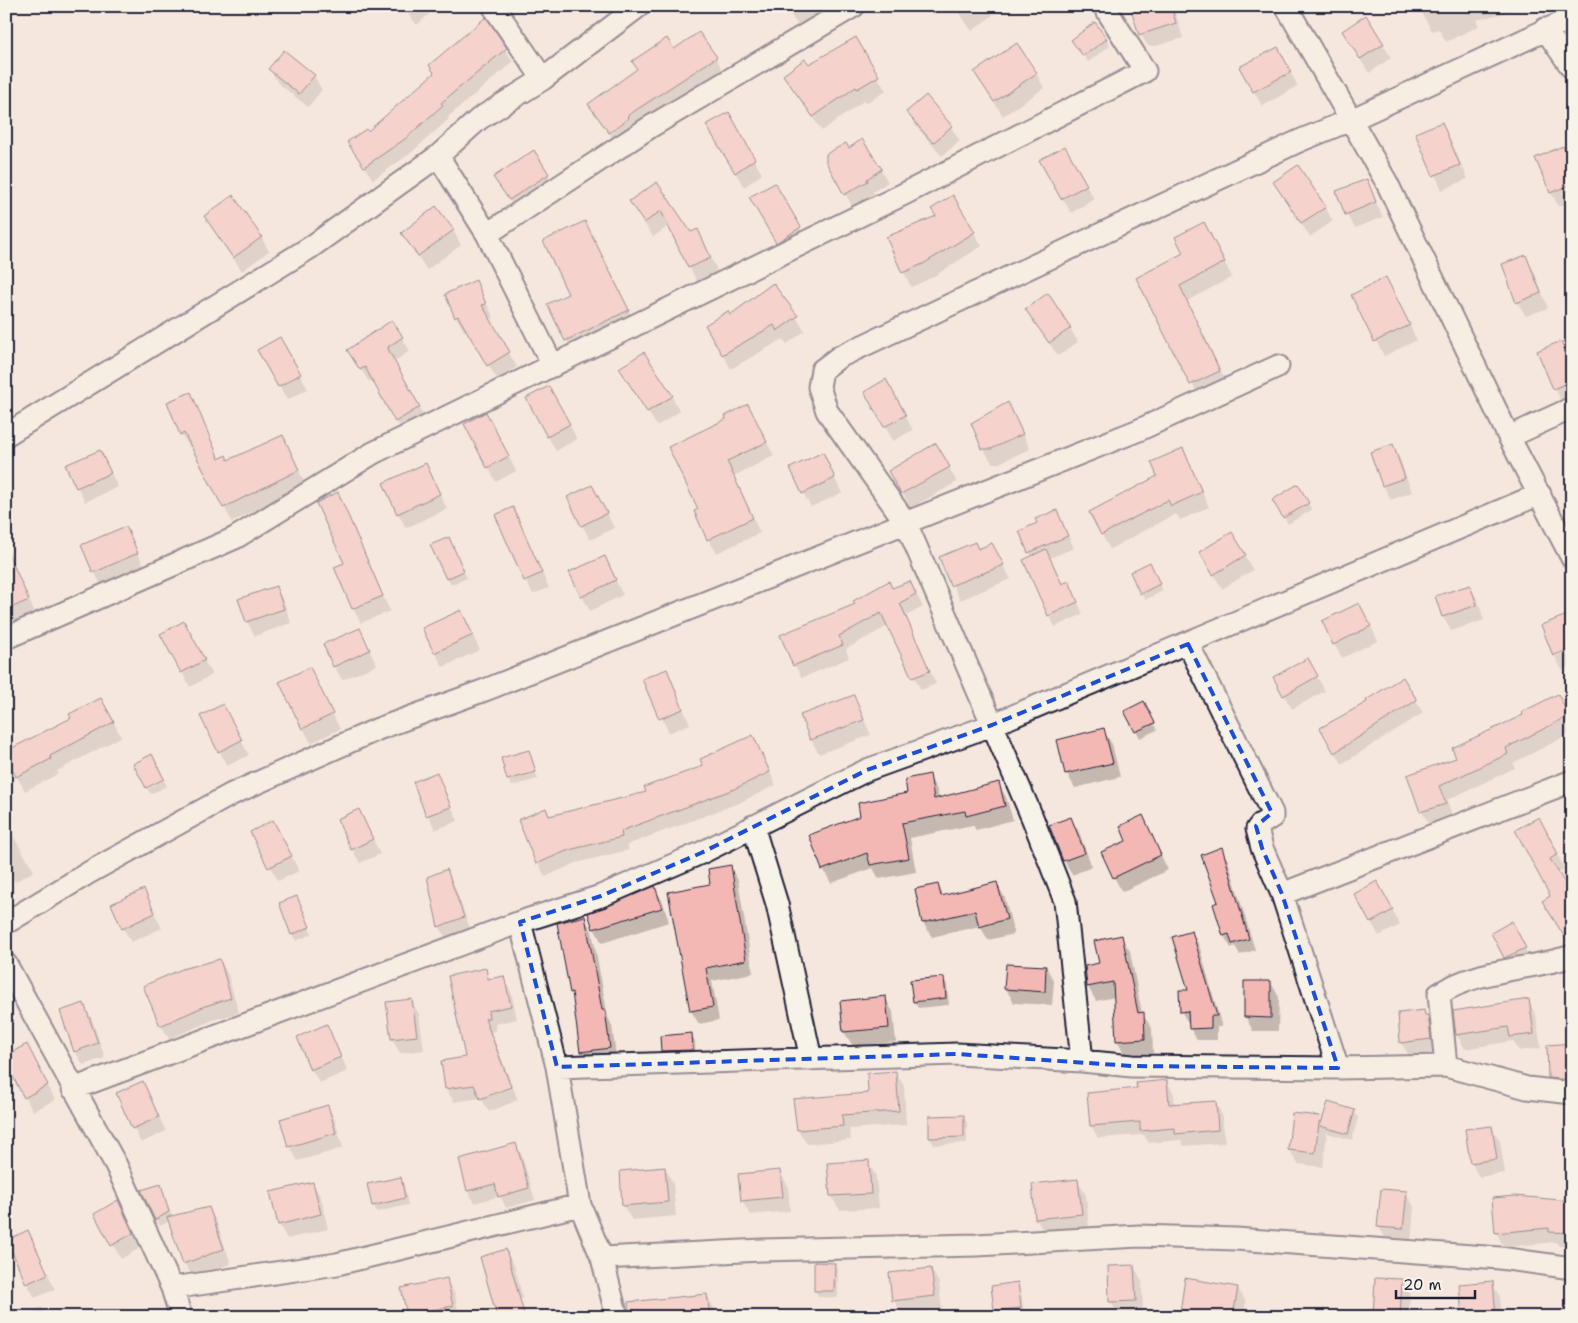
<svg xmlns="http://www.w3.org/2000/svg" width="1578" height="1323" viewBox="0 0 1578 1323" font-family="'Shantell Sans',sans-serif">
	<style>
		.shadow { fill: #0003 }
		.building { fill: #f4b8b4; stroke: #22223b }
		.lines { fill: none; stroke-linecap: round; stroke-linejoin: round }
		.minor-casing { stroke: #22223b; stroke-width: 25 }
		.minor { stroke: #f7f3e8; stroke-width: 21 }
		.marked { fill: none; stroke: #1d4ed8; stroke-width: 4; stroke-dasharray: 10 6; stroke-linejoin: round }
	</style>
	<rect width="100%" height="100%" fill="#f6e7de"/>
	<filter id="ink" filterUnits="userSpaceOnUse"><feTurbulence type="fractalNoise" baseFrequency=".02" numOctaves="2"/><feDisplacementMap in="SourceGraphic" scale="10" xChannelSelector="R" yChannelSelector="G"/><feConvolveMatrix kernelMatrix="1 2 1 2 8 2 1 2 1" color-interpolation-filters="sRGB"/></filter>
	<g filter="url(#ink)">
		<!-- shadow -->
		<path class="shadow" d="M401,6h37l-21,19z
			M785,6h63l-43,30z
			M954,6h34l5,9 -21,16z
			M1132,6h41l10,32 -27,8h-8l-9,-14z
			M1427,6h105l-56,14 3,6 -33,16 -7,-13 -7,2 -8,-14 -3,-8z
			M855,39l31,52 -20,12 -1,-3 -43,31 -38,-56 25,-9z
			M1106,39l4,7 -22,16 -11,-15z
			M1383,44l8,14 -22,15 -18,-28z
			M505,49l8,13 -65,55 1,2 -37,33 -39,28 -16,-25 11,-22z
			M674,50l42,8 7,13 -89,58 -17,16 -27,-41z
			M1285,62l13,24 -36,20 -21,-38z
			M270,69l44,7 8,14 -14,17 -30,-24z
			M975,73h61l8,15 -41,28z
			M926,97l25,30 9,14 -18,15 -26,-30 -8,-14z
			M728,114l34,60 -18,13 -36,-62z
			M1442,123l26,56 -26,11 -25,-56z
			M1064,147l30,52 -23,14 -30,-52z
			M1562,148l10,17v36l-13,6 -8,-14z
			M849,150l32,20 7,12 -15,10 1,2 -22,12 -24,-44z
			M548,174l9,15 -39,25 -15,-23z
			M1366,181l17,36 -28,11 -9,-14z
			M1274,182l51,25 8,14 -23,16z
			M657,183l34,50 6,-3 21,42 -21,10 -28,-56 -16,11 -14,-22z
			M774,184l34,58 -23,14 -34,-59z
			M953,197l29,49 -51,32 -20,9 -23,-49 49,-22z
			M205,217l56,20 8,14 -27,20z
			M453,230l8,15 -34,25 -25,-37z
			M592,237l44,88 -62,30 -26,-51 21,-10z
			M1212,238l20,39 -45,24 41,84 -28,14 -62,-121z
			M1525,257l9,14 14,37 -22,8 -9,-14z
			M476,282l18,36 -4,2 27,47 -20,12 -30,-49 -3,1 -8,-14z
			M1394,293l23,47 -33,16 -31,-60z
			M730,317h66l9,14 -18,13 -4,-5 -52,30 -25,-44z
			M392,322l18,29 -15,10 1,4 30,56 -22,14 -31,-56 -4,3 -12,-18z
			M1035,323l35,5 8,14 -20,14z
			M280,338l28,51 -21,11 -28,-50z
			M1561,342l11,21v36l-10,4 -24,-51z
			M886,380l27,50 -20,11 -27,-49z
			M629,383l43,14 8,14 -23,15z
			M190,393l30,66 8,3 54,-26 24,49 -74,37 -39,-75 -3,1 -9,-14z
			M527,399l30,2 20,38 -21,12z
			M1008,403l22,46 -31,14h-7l-9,-15z
			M756,420l18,36 -40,20 26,57 -43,20 -9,-14 -8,-29 -30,-62z
			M494,428l22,43 -20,11 -8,-15z
			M936,445l21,37 -46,26 -21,-37z
			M1392,446l8,14 12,32 -21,8 -8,-15z
			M1183,450l26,57 -29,13 -4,-6 -66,35 -8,-14z
			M100,451l18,36 -33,15 -18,-36z
			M822,454l20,39 -31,14 -8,-14z
			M433,479l14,30 -41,19 -8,-15z
			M1298,486l14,24 -24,14 -14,-24z
			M337,494l53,117 -29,12 -8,-14z
			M568,498l32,2 14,28 -24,12z
			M6,502l7,20 -7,3z
			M512,508l37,80 -16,6 -8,-14z
			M1057,511l17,37 -24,10 12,27 7,-2 14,31 -28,13 -6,-12 -17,-58 -12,-25 19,-8z
			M125,527l20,41 -43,18 -8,-14z
			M1232,534l21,36 -31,19 -21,-37z
			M452,545l15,33 -16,7 -19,-39z
			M991,545l20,34 -51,21 -20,-43 38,-6z
			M604,558l19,37 -33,16 -8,-15z
			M13,566l23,49 -22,10 -3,-5 -5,2v-53z
			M1153,570l10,21 -18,9 -14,-28z
			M910,582l13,25 -17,9 30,68 -15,6 -33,-64 -42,23 3,9 -47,20 -7,-13 97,-75z
			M1469,586l9,14 6,20 -33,11 -8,-14z
			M276,588l8,14 7,21 -36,13 -8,-14 -8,-22z
			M461,612l19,38 -37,17 -8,-14z
			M1367,618l11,23 -36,17 -8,-14z
			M359,629l18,36 -35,15 -8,-14z
			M162,634l30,3 20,38 -22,12z
			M1572,650v16l-10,4 -7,-13z
			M1307,659l18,32 -33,18 -18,-31z
			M310,669l30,60 -29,14 -8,-15z
			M666,670l24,54 -21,9 -25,-54z
			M1403,679l20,34 -81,51 -20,-36 47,-26z
			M854,697l17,38 -52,19 -8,-14z
			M1148,710l9,20 -17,8 -14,-27z
			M1566,710l6,12v11l-59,30 2,5 -68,32 6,18 -23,8 -8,-14 -13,-36 49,-18z
			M109,713l12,24 -64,34 1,3 -33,17 -8,-14z
			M202,716l28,4 19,35 -22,11z
			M1103,730l9,14 8,33 -45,11 -8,-14 -9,-33z
			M753,736l23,49 -37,18 -112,42 2,5 -53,13 -31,14 -26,-56 26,-12 5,8 97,-24 57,-27z
			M529,751l9,28 -26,7 -4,-6z
			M437,774l21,47 -23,9 -21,-47z
			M929,776l8,14 2,9 59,-16 8,14 7,23 -37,10 -3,-5 -63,13 6,34 -37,7 -6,-11 -42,15 -8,-14 39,-52 47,-23z
			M164,780l3,6 -16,8 -4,-5z
			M359,810l21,44 -20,9 -8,-14z
			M1143,817l25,53 -46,22 -8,-15 14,-35z
			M1071,818l8,14 13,35 -20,8 -8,-15z
			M6,824l28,47 -19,11 -9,-16z
			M252,832l29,4 18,35 -21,10z
			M1546,833l19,36 -8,4 15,23v52l-20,-32z
			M1221,849l7,11 27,90 -15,5 -5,-9 -4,2 -7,-12 -9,-32 4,-1z
			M730,867l8,13 15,93 -41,8 7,39 -20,4 -8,-13 21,-126z
			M446,871l8,14 17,46 -24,9 -8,-14z
			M997,884l8,14 9,36 -26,6 -8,-14 -48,11 -9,-14 15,-38 6,12z
			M655,888l8,14 6,20 -67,21 -8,-15z
			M143,891l19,37 -31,14 -8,-14z
			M1356,894l29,3 15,28 -21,11z
			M297,897l15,37 -16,7 -4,-7z
			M584,917l8,14 16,86 4,9 5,36 -27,4 -9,-15 -6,-53 -4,-6z
			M1516,930l12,25 -19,9 -16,-31z
			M1192,933l7,12 23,82h-5v13h-20l-7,-12v-5h-2l-7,-12 9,-19z
			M1121,937l9,14 12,63 10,14 1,25 -28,2 -8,-15 -2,-43 -19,4 -8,-14 -2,-20 14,-3z
			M220,960l8,15 11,38 -26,7 -44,19 -8,-14z
			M1007,965l39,2 8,14 -2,24 -38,-2 -8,-14z
			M485,970l6,10 12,-3 8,14 6,28 -22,5 1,7 -5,1 27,68 -29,12 -8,-14 -27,4 -8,-13 -4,-27 24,-3z
			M943,978l4,7 2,20 -31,3 -4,-7z
			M1271,983l8,14 -1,34h-25l-8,-15z
			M885,997l8,15 3,30 -43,4 -9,-14 -3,-30z
			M411,1000l8,14 5,36 -24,3 -8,-14 -5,-36z
			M1528,1000l8,15 5,33 -22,3 -6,-10 -48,8 -8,-14z
			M84,1005l8,14 13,39 -22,7 -8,-14z
			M1423,1011l13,19 2,23 -28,4 -9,-14 -2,-29z
			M327,1026l21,45 -28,12 -9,-14z
			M691,1034l4,7 1,16 -30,1 -4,-7z
			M1572,1044v48l-16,-2 -7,-13z
			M35,1060l20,40 -22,11 -8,-14z
			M895,1072l9,14 2,39 -57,4 2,11 -44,4 -9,-14 72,-36z
			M1167,1081l7,13 1,11 40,-3 7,13 3,28 -41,3 -3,-6 -32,3 -5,-8 -46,3 -7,-13 47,-36z
			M143,1082l23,49 -25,12 -24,-49z
			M327,1106l8,14 8,28 -45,13 -8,-14 -9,-27z
			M1354,1111l4,7 -6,22 -25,-7 -4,34 -25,-3 -9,-14 30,-32 3,5z
			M963,1116l4,7v20l-33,2 -4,-7v-20z
			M1572,1116v39l-2,-3z
			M1492,1127l8,14 5,32 -26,4 -8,-15z
			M516,1144l6,12 13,44 -29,8 -6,-12 -25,7 -7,-12 -8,-31z
			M868,1162l8,14 3,32 -39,2 -9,-14 -2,-32z
			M665,1168l8,15 3,33 -44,4 -9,-14z
			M780,1171l8,15 2,25 -40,4 -8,-15z
			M400,1178l4,7 4,20 -31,7 -4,-7z
			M1077,1180l9,15 3,33 -45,5 -8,-15z
			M313,1183l8,15 7,31 -41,10 -8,-15z
			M161,1185l11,32 37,-9 8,15 14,41 -38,13 -9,-14 -14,-42 -10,5 -17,-35z
			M1406,1192l8,15 -3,36 -24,-2 -8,-14z
			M118,1202l22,46 -19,11 -26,-45z
			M1572,1202v45l-13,-1 -3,-4 -52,5 -8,-15z
			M28,1232l27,57 -20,9 -8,-15z
			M505,1251l9,14 9,33 -24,7z
			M834,1264l4,7v27l-19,-1 -4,-6z
			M1134,1266l8,15 1,34 -24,1 -8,-14 -2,-35z
			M931,1269l8,14 3,27 -40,5 -8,-15z
			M1186,1279l52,9 8,14 -3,15h-60l-2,-5z
			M446,1280l9,14 4,23h-50l-6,-28z
			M1401,1280l9,14 -1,23h-34z
			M1492,1283l8,14 2,20h-39z
			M1017,1284l4,6 3,24 -25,3 -3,-6 -3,-24z
			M707,1295l8,15 1,7h-48z
			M41,1307l6,10h-23z
			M558,1309l5,8h-36z"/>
		<!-- building -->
		<path class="building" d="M1130,6h41l5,17 -37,12z
			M1366,15l18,29 -24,15 -18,-28z
			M486,17l21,31 -66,55 2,2 -38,34 -41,28 -17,-25 19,-13 2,2 66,-58 -5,-8z
			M1095,22l12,17 -24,17 -12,-16z
			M699,32l18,25 -90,59 2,2 -20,15 -21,-29 49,-35 -5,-8 35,-23 7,11z
			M856,37l23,39 -22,13 -1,-2 -43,30 -30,-42 22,-16 4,5z
			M1017,43l20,30 -43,29 -20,-30z
			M1278,47l13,25 -38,20 -14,-25z
			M284,50l31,25 -16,19 -31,-25z
			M926,95l26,31 -19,17 -27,-31z
			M729,112l26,47 -20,14 -29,-48z
			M1442,122l18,43 -27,11 -18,-43z
			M862,139l20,30 -15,10 1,2 -24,14 -18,-33v-8l20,-11 3,5z
			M1065,146l22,39 -26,14 -22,-39z
			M1563,146l9,22v16l-22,9 -15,-35z
			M534,150l15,24 -40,26 -16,-23z
			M1298,165l28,42 -25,16 -28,-41z
			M1367,179l9,23 -31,13 -9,-24z
			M657,182l34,50 7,-3 13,29 -23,10 -27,-57 -17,12 -15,-22z
			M775,183l26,44 -25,16 -27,-46z
			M233,195l29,42 -29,21 -29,-42z
			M953,195l22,37 -52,32 -21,9 -16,-36 50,-21 -5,-7z
			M436,206l18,24 -36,26 -17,-23z
			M585,221l44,89 -64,31 -18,-37 21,-10 -25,-53z
			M1204,222l21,40 -45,24 40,85 -30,14 -54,-107 47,-25 -8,-16z
			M1526,255l15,38 -25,10 -14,-39z
			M1386,277l24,48 -36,17 -23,-47z
			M476,280l10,24 -4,1 28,47 -23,14 -29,-50 -3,2 -10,-24z
			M773,283l25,33 -21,15 -3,-6 -52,30 -17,-30 23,-14 2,4z
			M1048,293l23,35 -22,15 -24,-34z
			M392,320l11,17 -15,10 1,4 31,56 -25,15 -30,-55 -5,3 -13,-20z
			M280,337l21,37 -23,13 -21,-37z
			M1561,341l11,25v15l-19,8 -16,-38z
			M644,352l29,44 -26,16 -28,-44z
			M886,379l20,36 -22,12 -20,-35z
			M549,386l21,38 -23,13 -21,-39z
			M191,392l28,67 7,-4 2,5 55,-25 16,35 -76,38 -39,-75 -4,2 -13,-33z
			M1008,402l15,32 -32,15h-9l-11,-26z
			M748,404l19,38 -40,19 26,57 -46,22 -13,-29 4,-2 -30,-62 58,-28 -1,-3z
			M486,412l23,44 -22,12 -23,-44z
			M936,443l14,24 -49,27 -13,-23z
			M1393,444l12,34 -23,8 -12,-34z
			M1183,448l19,44 -31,14 -3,-6 -67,35 -12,-23 68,-36 -6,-14z
			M100,450l11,23 -35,15 -11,-23z
			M823,452l12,26 -33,16 -12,-26z
			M426,463l14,31 -43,20 -14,-31z
			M1298,484l11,19 -26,15 -11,-18z
			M592,485l15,28 -26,13 -14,-29z
			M338,492l45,104 -31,13 -18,-42 10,-4 -28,-60z
			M513,507l29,66 -18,8 -29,-66z
			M1057,510l11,26 -40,17 -9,-22 18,-8 -2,-4z
			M126,526l12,27 -45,20 -12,-28z
			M1232,532l14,23 -33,20 -14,-23z
			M449,537l15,34 -18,8 -16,-34z
			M975,542l3,7 14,-6 12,22 -54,21 -11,-29z
			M6,548l23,52 -23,10z
			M1046,549l16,35 7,-3 9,21 -30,14 -25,-56z
			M605,556l11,24 -35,17 -12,-25z
			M1150,562l10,22 -20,10 -10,-22z
			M889,581l3,7 18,-7 6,13 -16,9 30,68 -18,7 -31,-65 -42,23 4,9 -50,21 -13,-31 75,-31 -2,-3z
			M1470,585l7,20 -35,12 -7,-21z
			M276,586l8,23 -38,13 -8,-23z
			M1359,603l12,23 -38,19 -11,-24z
			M461,610l12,25 -39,18 -12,-25z
			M1567,615l5,13v20l-19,8 -12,-31z
			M184,621l21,39 -24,13 -21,-39z
			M360,628l10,22 -37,17 -10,-23z
			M1308,658l10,18 -35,20 -10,-19z
			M310,667l23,47 -31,15 -23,-47z
			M667,669l16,40 -24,10 -17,-40z
			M1403,677l14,23 -83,53 -14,-25 47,-26 -1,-2z
			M1558,694l11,22 -63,32 2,6 -69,32 7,18 -26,8 -13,-37 49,-17 -4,-10 71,-33 -1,-3z
			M854,695l10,25 -54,20 -10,-25z
			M101,698l13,24 -64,34 1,3 -35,18 -10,-19v-7l65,-33 -2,-4z
			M1144,701l11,22 -20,9 -11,-21z
			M223,704l19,36 -24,12 -18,-36z
			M1104,728l9,35 -48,11 -8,-34z
			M753,735l17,37 -38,18 -111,41 1,6 -53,13 -33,14 -18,-44 28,-12 3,8 97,-24 -2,-5 59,-21 -3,-7z
			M529,750l7,22 -29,8 -6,-22z
			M152,754l12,25 -18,9 -13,-24z
			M437,772l14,35 -25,9 -13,-34z
			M930,774l4,25 65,-17 6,24 -39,10 -1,-5 -63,12 7,35 -39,7 -3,-12 -45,17 -13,-35 51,-19 -2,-13 49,-10 -2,-14z
			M359,809l14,30 -22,11 -14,-31z
			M1143,815l18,40 -48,23 -12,-26 25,-11 -6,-15z
			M1071,817l14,36 -22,8 -14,-36z
			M1539,817l19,37 -8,5 17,27 5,-3v61h-3l-27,-43 8,-5 -35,-66z
			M273,820l19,36 -24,12 -18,-36z
			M1222,847l27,92 -17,5 -3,-10 -6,2 -10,-32 5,-2 -17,-47z
			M731,865l15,95 -40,8 7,39 -23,4 -22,-119 42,-8 -2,-15z
			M447,869l17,48 -26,10 -11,-50z
			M1377,881l16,29 -23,13 -16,-29z
			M997,882l10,37 -28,8 -4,-16 -53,12 -7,-34 23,-5 3,12z
			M655,886l7,22 -69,21 -5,-16z
			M144,889l11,24 -33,16 -11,-25z
			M297,896l13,31 -19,8 -12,-32z
			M585,916l17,94h3l5,38 -30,4 -8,-60 -2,1 -13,-70z
			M1512,921l14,27 -22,10 -13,-25z
			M1192,931l25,85h-6v12l-22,1 -1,-18 -8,1 -1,-22h9l-16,-53z
			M1122,935l16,78 6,-1 1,27 -29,2 -3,-59 -26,5 -2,-21 14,-3 -5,-22z
			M220,959l11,39 -26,8 -45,20 -17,-40 39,-17z
			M1006,964l40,2 -1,26 -41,-3z
			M486,968l2,11 16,-3 7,30 -23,5 1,7 -4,1 26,68 -31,12 -6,-14 -29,4 -4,-28 24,-4 -17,-81z
			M944,977l2,21 -33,4 -3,-22z
			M1244,981h27v37l-27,-1z
			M886,996l3,32 -46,4 -3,-31z
			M412,999l5,37 -26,3 -5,-37z
			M1529,999l5,35 -24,3 -2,-10 -52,8 -3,-24z
			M84,1003l14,40 -24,9 -14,-41z
			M1424,1010l1,5h3l3,24 -31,4 -2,-30z
			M327,1024l14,33 -31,13 -13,-33z
			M692,1033l1,17 -32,1 -1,-15z
			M1572,1043v37l-24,-2 -1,-33z
			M27,1044l21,41 -24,13 -18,-35v-8z
			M896,1071l3,40 -57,4 1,11 -46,4 -4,-31 75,-6 -1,-20z
			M1167,1080l2,24 47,-3 2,29 -43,4v-6l-35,3v-9l-50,4 -3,-33 50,-5 -1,-5z
			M143,1081l16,36 -27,12 -16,-36z
			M1328,1102l27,8 -7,24 -28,-8z
			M328,1105l8,28 -48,14 -8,-28z
			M1292,1113l28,3 -5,37 -27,-3z
			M964,1115v22l-35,1v-22z
			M1492,1126l5,33 -27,4 -5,-34z
			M516,1143l13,45 -31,9 -3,-13 -28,7 -8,-32z
			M869,1160l2,34 -41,2 -3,-33z
			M665,1167l3,35 -46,4 -2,-35z
			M780,1170l3,27 -42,4 -3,-27z
			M401,1177l4,21 -33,8 -5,-22z
			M1078,1179l4,35 -47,5 -3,-35z
			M313,1182l8,32 -43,11 -8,-33z
			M161,1184l8,28 -14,8 -14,-30z
			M1381,1189l26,2 -4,38 -26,-2z
			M1515,1196l57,5v32l-23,-1v-4l-54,5 -3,-35z
			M118,1200l15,33 -22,13 -17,-32z
			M209,1207l15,42 -41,15 -16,-47z
			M28,1230l20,44 -22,10 -19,-44z
			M506,1249l19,68h-28l-17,-60z
			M814,1262l21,1 -1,28h-20z
			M1134,1265l2,36 -27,1 -1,-36z
			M931,1268l4,28 -43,5 -3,-28z
			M447,1278l6,28 -46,9 -6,-27z
			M1185,1278l53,9 -5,30h-30l-23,-5z
			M1375,1278l27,1 -2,38h-27z
			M1493,1281l3,36h-34l-3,-33z
			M1018,1282l3,26 -27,3 -3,-25z
			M707,1294l3,23h-81l-1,-15z"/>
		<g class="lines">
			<defs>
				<path id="minor" d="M493,6l50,73
					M1286,6l101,177 122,254 63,121
					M1545,29l27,39
					M438,156l49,78 66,132
					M487,234l163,-107 204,-121
					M6,435l305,-188 127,-91 41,-37 64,-40 96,-73
					M1509,437l63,-29
					M6,638l229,-100 138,-85 533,-260 239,-122 -41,-65
					M1188,644l84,169v4l-11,7 -4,5 5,19 20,46 56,174
					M753,826l24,78 34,155
					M1282,894l290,-113
					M520,922l37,145 23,138 22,53 15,59
					M6,923l84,-51 142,-78 146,-65 107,-39 654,-260 139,-64
					M6,964l110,201 56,123 9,29
					M1082,1061l-17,-160 -33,-84 -126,-294 -79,-112 -8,-24 3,-17 17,-13 460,-216 54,-22 219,-101
					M1446,1066l-7,-72c38,-25 90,-24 133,-38
					M557,1067l400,-13 125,7 50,5 206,2 108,-2 81,22 45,5
					M73,1089l447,-167 81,-26 100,-43 166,-83 125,-45 548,-231
					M602,1258l160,-8 215,-5 162,-9 97,3 264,19 72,10
					M172,1288l165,-24 243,-59"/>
			</defs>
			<!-- minor casing -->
			<use href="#minor" class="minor-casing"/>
			<!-- minor -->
			<use href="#minor" class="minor"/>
		</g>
	</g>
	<!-- marked area -->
	<path d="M0 0H1578V1323H0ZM1188,644l84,169 -16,13 6,22 20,46 56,174 -206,-2 -175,-12 -400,13 -37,-145 81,-26 100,-43 166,-83 125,-45z" fill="#f6e7de" fill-opacity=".55" fill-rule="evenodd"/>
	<path class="marked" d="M1188,644l84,169 -16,13 6,22 20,46 56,174 -206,-2 -175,-12 -400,13 -37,-145 81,-26 100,-43 166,-83 125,-45z"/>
	<!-- margin -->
	<rect width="1578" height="1323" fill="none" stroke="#f7f3e8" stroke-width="25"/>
	<rect x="12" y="12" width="1553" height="1298" fill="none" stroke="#22223b" stroke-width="2" filter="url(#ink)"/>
	<!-- scale -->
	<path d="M1396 1290v8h79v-8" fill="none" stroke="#22223b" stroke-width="2.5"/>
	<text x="1403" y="1290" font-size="15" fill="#22223b" stroke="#f7f3e8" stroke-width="4" paint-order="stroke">20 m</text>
</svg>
